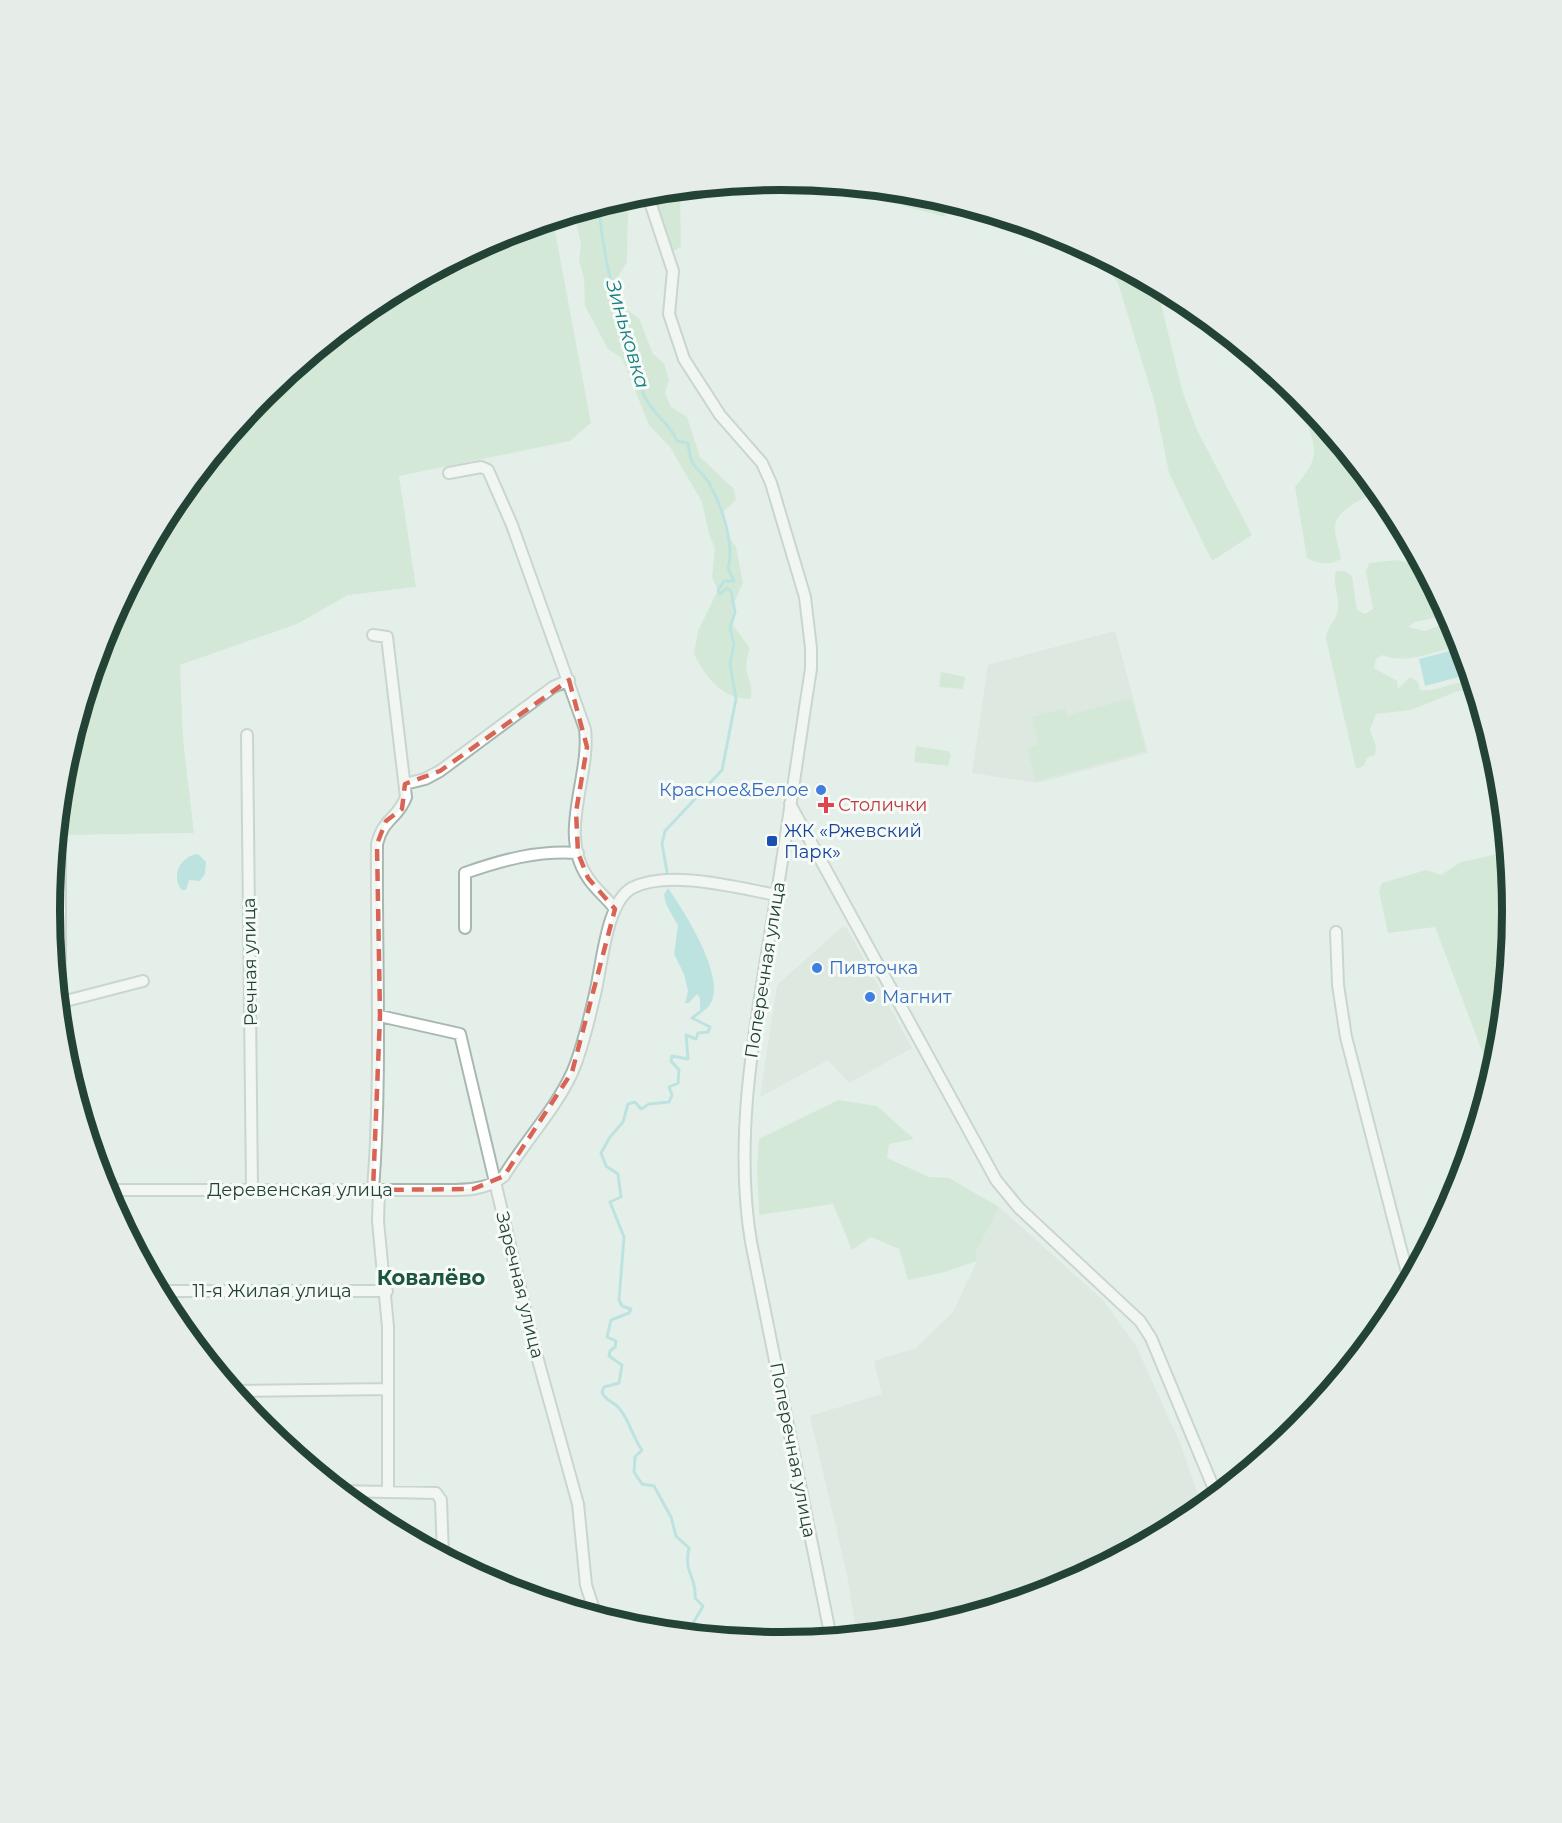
<svg xmlns="http://www.w3.org/2000/svg" width="1562" height="1823" viewBox="0 0 1562 1823" font-family="Montserrat,sans-serif">
	<style>
		.built { fill: #d3dfd8 }
		.green { fill: #bee1c2 }
		.water { fill: #8cd5d6 }
		.lines { fill: none; stroke-linecap: round; stroke-linejoin: round }
		.stream { stroke: #8cd5d6; stroke-width: 3 }
		.minor-casing { stroke: #a7b8b0; stroke-width: 14 }
		.minor { stroke: #fff; stroke-width: 10 }
		.marked { fill: none; stroke: #d86455; stroke-width: 4.5; stroke-dasharray: 12 8; stroke-linejoin: round }
		.shop-dot { fill: #3f7fe0; stroke: #f7fbf8; stroke-width: 2 }
		.health-dot { fill: #e0444e; stroke: #f7fbf8; stroke-width: 2 }
		.transit-dot { fill: #1a4fb4; stroke: #f7fbf8; stroke-width: 2 }
		.labels { text-anchor: middle; stroke-width: 6; stroke-linejoin: round; paint-order: stroke }
		.shop-label { font-size: 18px; fill: #366cbe; stroke: #f7fbf8; text-anchor: start }
		.health-label { font-size: 18px; fill: #be3a42; stroke: #f7fbf8; text-anchor: start }
		.transit-label { font-size: 18px; fill: #164399; stroke: #f7fbf8; text-anchor: start }
		.street-label { font-size: 18px; fill: #234336; stroke: #f7fbf8 }
		.water-label { font-size: 20px; font-style: italic; fill: #198082; stroke: #f7fbf8 }
		.quarter-label { font-size: 21px; font-weight: bold; fill: #1d5640; stroke: #f7fbf8 }
		.rim { fill: none; stroke: #234336; stroke-width: 8 }
	</style>
	<rect width="100%" height="100%" fill="#e5efe9"/>
	<!-- built -->
	<path class="built" d="M1115,631l33,122 -110,30 -66,-10 16,-108z
		M842,927l5,1 65,120 -63,35 -21,-23 -68,37 17,-112z
		M999,1207l104,93 33,46 45,99 21,62 -15,13 -126,67 -138,42 -66,7 -10,-61 -37,-159 72,-22 -8,-33 42,-13 37,-36 24,-51 -2,-7z"/>
	<!-- green -->
	<path class="green" d="M680,190l1,57 -7,4 -6,-10 -17,-48z
		M882,190l42,4 18,6 4,17 -61,-16z
		M622,199l6,14 -1,49 -10,16c4,18 5,31 22,40l14,36 11,9 5,17 -4,13 6,14 16,10 13,40 34,32 2,11 -15,14 5,19 10,14 7,36 -10,22 -1,19 18,24c-10,29 4,28 1,51 -29,0 -45,-21 -57,-45l4,-23 20,-41 -6,-13 3,-29 -6,-14 -7,-32 -32,-55 -21,-22 -27,-67 -14,-9 -23,-43 -1,-28 -5,-17 2,-17 -7,-31z
		M553,220l38,203 -21,18 -171,35 17,111 -68,8 -51,29 -117,41 3,74 11,94 -137,2 7,-67 41,-137 68,-126 91,-111 111,-91 126,-67z
		M1066,238l91,49 25,103 15,40 55,105 -40,26 -43,-88 -14,-69 -37,-121 -21,-26z
		M1312,411l67,82c-10,2 -17,6 -26,11 -27,18 -17,27 -12,55 -13,7 -22,5 -34,-1l-12,-71c23,-28 23,-33 11,-68z
		M1396,560l17,4 3,8h9l23,43 -33,7 -7,5 17,4 26,-10 10,24c-23,5 -56,21 -78,10l-7,4 -2,9 23,13 1,8 12,-12 8,5 2,8c17,3 32,-10 49,-7l-3,8h-8l-47,19 -35,4 -6,16 6,16 -1,9 -8,3 -3,8 -8,3 -30,-130c0,-13 11,-18 12,-30 2,-13 -6,-24 -2,-38h9l7,5 5,34 8,4 8,-5 -7,-37 3,-9z
		M941,672l24,5 -2,12 -24,-2z
		M1131,698l15,53 -110,30 -9,-33 12,-3 -7,-28 33,-9 2,8z
		M916,746l32,5 3,3 -3,12 -34,-4z
		M1507,852l5,60 -14,143 -6,22 -57,-150 -47,6 -9,-42 3,-8 44,-13 15,5 20,-13z
		M838,1100l39,6 37,33 -25,5 -2,14 42,19 20,1 50,29 -24,47 2,7 -32,11 -37,8 -9,-31 -28,-12 -19,13 -19,-46 -74,11 -2,-49 2,-27z"/>
	<!-- water -->
	<path class="water" d="M1462,648l8,26 -45,12 -6,-27z
		M198,854l8,8 -1,12 -5,7 -11,-1 -3,10h-4c-12,-13 -1,-35 16,-36z
		M668,888c15,22 72,107 32,125v-15l-3,-4 -8,9h-4l3,-12 -4,-17 -10,-20 4,-28 -12,-22 -2,-9z"/>
	<g class="lines">
		<!-- stream -->
		<path class="stream" d="M599,206c3,46 15,90 28,135 5,19 9,38 18,56 8,18 25,26 32,44l11,2c4,31 8,19 21,40 12,21 26,61 19,85l6,13h-10l-6,9 2,4 7,-6 4,3 4,21 -5,16 4,16 -4,20 6,35 -14,71 -57,61 -3,13 6,33
			M687,1634l16,-28 -8,-8c2,-21 -12,-25 -6,-50l-13,-12 -5,-19 -17,-31 -12,-2 -8,-12 1,-15 7,-7c-10,-14 -12,-29 -23,-42 -6,-7 -14,-7 -17,-16l2,-5 15,-4 3,-18 -13,-9 1,-5 5,-4 1,-6 -9,-4 4,-17 18,-7 2,-4 -9,-3 -3,-6 5,-63 -14,-35 11,-5 -3,-23 -12,-8 -5,-13 9,-16 13,-15 5,-18 7,-2 6,7 8,-5 20,-2 3,-7 -3,-8 9,-4 1,-13 -8,-9 1,-5 16,3 -2,-24 10,4 2,-6 10,-1 2,-5 -18,-9 8,-6"/>
		<defs>
			<path id="minor" d="M647,193l26,78 -4,43 15,45 36,56 42,48 9,20 34,114 6,51v21c-13,82 -24,165 -38,248 -17,106 -40,217 -22,325l80,396
				M449,473l32,-6 7,3 24,55 73,204c6,48 -28,104 3,149 7,11 19,20 27,31
				M247,735l5,454
				M405,784l20,-5 15,-8 113,-84 16,-7
				M790,804l206,376 23,28 121,113 11,17 66,158
				M60,852v170
				M465,928v-55c37,-13 73,-23 113,-20
				M1336,932l2,53 8,52 63,243
				M58,1003l85,-22
				M380,1016l80,18 73,308 45,162 8,81 10,31
				M105,1190h330c24,0 50,2 69,-14 21,-35 51,-66 68,-103 11,-25 17,-54 23,-79 7,-28 11,-92 37,-106 37,-19 106,0 145,7
				M373,1190c9,-116 3,-231 4,-346 6,-26 21,-25 29,-47l-19,-160 -14,-2
				M379,1190l-1,31 10,106v164
				M158,1291h229
				M232,1391l156,-2
				M340,1491l96,2 5,7 2,56"/>
		</defs>
		<!-- minor casing -->
		<use href="#minor" class="minor-casing"/>
		<!-- minor -->
		<use href="#minor" class="minor"/>
	</g>
	<!-- marked area -->
	<path d="M0 0H1562V1823H0ZM569,680l18,67 -11,65 2,41 10,25 27,31 -43,163 -68,104 -31,13 -100,1 7,-174 -3,-172 9,-23 16,-12 3,-25 35,-13z" fill="#e5efe9" fill-opacity=".55" fill-rule="evenodd"/>
	<path class="marked" d="M569,680l18,67 -11,65 2,41 10,25 27,31 -43,163 -68,104 -31,13 -100,1 7,-174 -3,-172 9,-23 16,-12 3,-25 35,-13z"/>
	<!-- markers -->
	<g class="shop-dot">
		<circle cx="821" cy="790" r="6"/>
		<circle cx="817" cy="968" r="6"/>
		<circle cx="870" cy="997" r="6"/>
	</g>
	<path class="health-dot" d="M823 796h6v6h6v6h-6v6h-6v-6h-6v-6h6z"/>
	<rect class="transit-dot" x="766" y="835" width="12" height="12" rx="3"/>
	<g class="labels">
		<!-- shop labels -->
		<g class="shop-label">
			<text x="809" y="796" text-anchor="end">Красное&amp;Белое</text>
			<text x="829" y="974">Пивточка</text>
			<text x="882" y="1003">Магнит</text>
		</g>
		<!-- health labels -->
		<g class="health-label">
			<text x="838" y="811">Столички</text>
		</g>
		<!-- transit labels -->
		<g class="transit-label">
			<text x="784" y="837">ЖК «Ржевский<tspan x="784" dy="21">Парк»</tspan></text>
		</g>
		<!-- street labels -->
		<g class="street-label">
			<text transform="translate(250 962) rotate(-91)" y="6">Речная улица</text>
			<text transform="translate(765 970) rotate(-81)" y="6">Поперечная улица</text>
			<text x="300" y="1196">Деревенская улица</text>
			<text transform="translate(520 1285) rotate(76)" y="6">Заречная улица</text>
			<text x="272" y="1297">11-я Жилая улица</text>
			<text transform="translate(793 1450) rotate(79)" y="6">Поперечная улица</text>
		</g>
		<!-- water labels -->
		<g class="water-label">
			<text transform="translate(628 334) rotate(74)" y="7">Зиньковка</text>
		</g>
		<!-- quarter labels -->
		<g class="quarter-label">
			<text x="431" y="1285">Ковалёво</text>
		</g>
	</g>
	<!-- crop -->
	<path d="M0 0H1562V1823H0ZM60 911a721 721 0 1 1 1442 0a721 721 0 1 1-1442 0Z" fill="#e6ece8" fill-rule="evenodd"/>
	<path class="rim" d="M60 911a721 721 0 1 1 1442 0a721 721 0 1 1-1442 0Z"/>
</svg>
